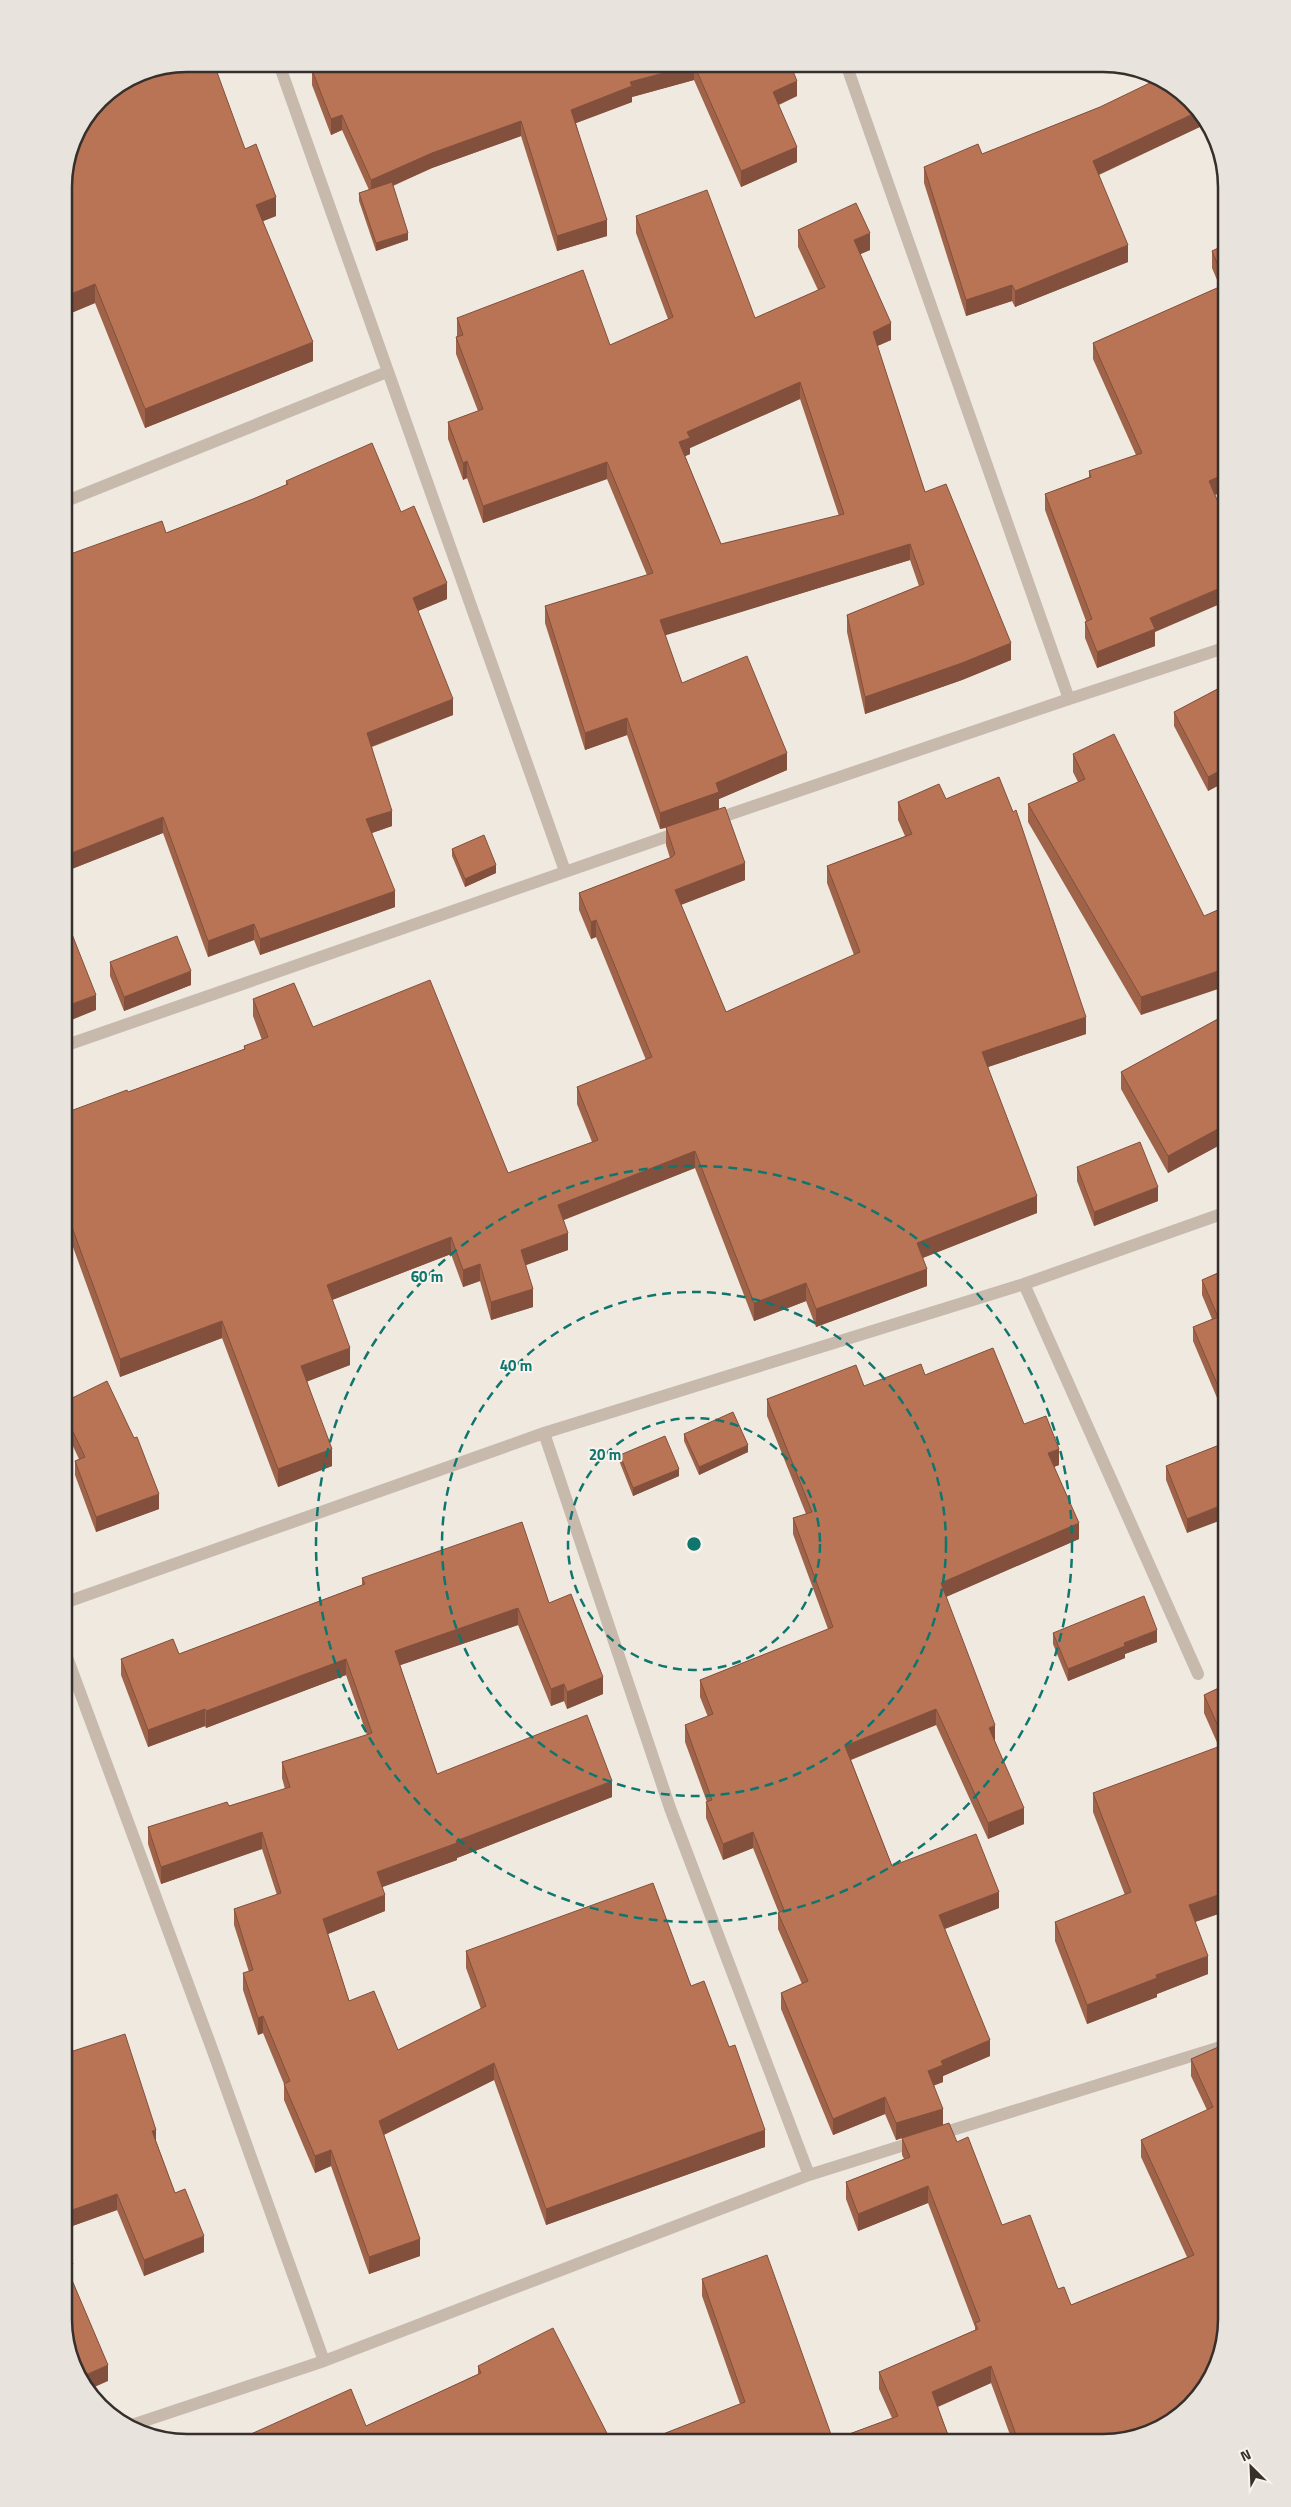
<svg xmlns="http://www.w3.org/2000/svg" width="1291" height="2507" viewBox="0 0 1291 2507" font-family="'Titillium Web',sans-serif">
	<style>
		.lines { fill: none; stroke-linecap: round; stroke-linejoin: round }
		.minor { stroke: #c7baad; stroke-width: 12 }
		.wall { fill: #9f6349; fill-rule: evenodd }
		.shaded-wall { fill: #82503c }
		.building { fill: #b97355; stroke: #82503c; fill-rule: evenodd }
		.ring { fill: none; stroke: #0f766e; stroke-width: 2.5; stroke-dasharray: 9 6 }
		.rim { fill: none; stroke: #362f2b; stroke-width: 2.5 }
		.centre { fill: #0f766e; stroke: #f8f3ec; stroke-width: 2.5 }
		.ring-label { font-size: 15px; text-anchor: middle; font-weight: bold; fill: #0f766e; stroke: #f8f3ec; stroke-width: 4; stroke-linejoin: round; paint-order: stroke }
	</style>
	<rect width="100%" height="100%" fill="#f0e9e0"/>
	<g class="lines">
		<!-- minor -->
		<path class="minor" d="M279,64l286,807
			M846,64l223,635
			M64,502l323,-130
			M713,820l356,-121 158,-52
			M64,1046l616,-214
			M1024,1284l174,390
			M544,1433l126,375 139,367
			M64,1603l480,-170 480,-149 203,-72
			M64,1649l151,408 109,304
			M936,2135l291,-90
			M132,2425l192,-64 485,-186 108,-34"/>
	</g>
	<!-- wall -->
	<path class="wall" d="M790,64l7,32 -18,9 18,57 -56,25 -47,-107 -62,17v5l-56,21 31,113 -50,15 -36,-115 -89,32 -39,18 15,54 -32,11 -17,-50v-8l10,-3 -27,-60 -11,5 -19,-50v-15z
		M1100,107l106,17 -107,51 29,87 -113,45 -3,-6 -46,15 -42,-133v-16l58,-13z
		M245,149l31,67 -13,5 50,140 -168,67 -50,-125 -31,13v-137z
		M636,216l119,102 63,-28 -20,-43v-17l72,20 -10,4 31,86 -14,6 48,146 86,168 -49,20 -97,34 -18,-82v-17l72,-29 -9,-26 -245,75 17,48 105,87 -68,29v10l26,71 -64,25 45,107 128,-57 -27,-72v-17l78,-30 -7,-16v-18l48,-3 140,235 -98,33 49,146 -114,45 4,28 -111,41 -10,-26 -52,20 -59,-153 -131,52 4,30 -43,15 8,42 -42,13 -11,-39 -17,6 -12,-33 -119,46 18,65 -43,16 25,85 -54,21 -56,-149 -102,39 -51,-141 -5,2v-127l1,2 63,-21 116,-43v-3l18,-6 -9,-24v-17l60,28 195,146 84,-31 -15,-38v-17l69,-27 -50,-123 -5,2 -12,-29v-17l91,-35 -4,-13v-17l-6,1 -33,-94 -42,15 -40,-127v-17l102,-31 -40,-96 -124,44 -16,-45 -4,2 -15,-41v-17l30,-11 -22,-57v-17h1v-19l153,27 58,-26 -32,-86zM800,399l39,117 -118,28 -36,-88 5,-2v-6z
		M1227,244v246l-12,5 -60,137v14l-58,22 -12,-30v-16l1,-1 -41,-111v-16l44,-17v-6l47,-16 -43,-96v-16l127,-56 -8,-19v-17z
		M286,481l115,31 46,87 -29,12 35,104 -81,32 20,79 -20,7 23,74 -135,48 -6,-15 -46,17 -45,-124 -99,39v-302h1v-14l101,-23 87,-34 33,-14z
		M1227,684v97l-19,10 -34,-65v-14z
		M1073,754l131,162 -63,99 -113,-193v-18l50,-22 -5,-10z
		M452,849l44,24 -31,14 -13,-31z
		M110,962l81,23 -67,26 -14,-35z
		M1227,1014v148l-9,-16 -50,27 -47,-84v-17z
		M1077,1167l81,34 -64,25 -17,-45z
		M1227,1269v142l-4,1 -30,-71v-14l19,-8 -10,-24v-15z
		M925,1375l99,49 35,41 -5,2 25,72 -133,58 49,144 29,83 -36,15 -52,-114 -85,35 41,106 107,42 -54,21 45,127 -47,20v6l-9,3 9,40 14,17 45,83 69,80 116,-48 -46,-100v-17l66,-30 -16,-34v-17l32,-14 4,275 -123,123h-91l-22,-60 -53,24 13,36h-311l100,-39 -38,-108v-17l131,161 59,-22 -13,-29v-17l96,-42v-3l-47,-124 -70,28 -12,-32v-17l58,-23 -2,-4v-17l-6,2 -11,-26 -52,21 -52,-126v-16l21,-9 -24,-55v-16h1l-26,-65 -30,12 -17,-42v-16h1l-22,-60v-17l23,-8 -8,-20v-17l128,-51 -35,-95v-16l13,-4 -39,-98v-17l97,-13z
		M64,1402l70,36 25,71 -63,23 -21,-57v-14l4,-2 -15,-32z
		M684,1434l64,18 -49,23 -15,-34z
		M1227,1442l-40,91 -21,-53v-14z
		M620,1455l59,21 -46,20 -13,-33z
		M362,1578l187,25 54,91 -36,15 -3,-8 -13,5 -33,-81 -118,40 37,109 175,23 -155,61v2l-75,27 3,24 -57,23 21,67 49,49 83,-41 -15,-41v-17l225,35 74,161 -219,78 -52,-145 -110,55 36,121 -51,18 -38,-108 -16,7 -31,-73v-16l-21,-51 -5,2 -15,-45v-17l6,-1 -15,-47v-16l43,-14 -15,-46 -101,35 -13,-40v-17l81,-21 56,-17 -3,-11v-16l85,-27 -21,-60 -140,53 -1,-2 -57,21 -27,-72v-16l58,-5 183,-69z
		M1053,1633l104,9 -32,12v4l-57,23 -15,-37z
		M1227,1684v227l-32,11 13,52 -51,20v3l-70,27 -32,-83v-19l70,-27 -32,-83v-19l126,-46 -15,-34v-18z
		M64,2054l92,87 19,52 29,59 -60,24 -27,-66 -53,19z
		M478,2366l134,77 -246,-17 112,-52z"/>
	<!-- shaded-wall -->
	<path class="shaded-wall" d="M694,65v15l-62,17v5l-61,23v-15l59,-28z
		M797,81v15l-24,11v-15z
		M1197,112l9,12 -113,53v-16z
		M342,115v15l-11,5v-16z
		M521,121v15l-89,32 -61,27v-15l61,-27z
		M797,147v15l-56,25v-16z
		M276,197v19l-20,8v-19z
		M607,220v16l-50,15v-15z
		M408,233v7l-32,11v-8z
		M870,233v17l-16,7v-17z
		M1128,245v17l-113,45v-16z
		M95,284v19l-31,13v-19z
		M1012,285v16l-46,15v-16z
		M891,323v17l-18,8v-16z
		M313,342v19l-168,67v-19z
		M800,382v17l-110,49v6l-11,5v-17l8,-10z
		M467,461v17l-4,2v-17z
		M607,462v17l-124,44v-17z
		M1227,473v17l-18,7v-16z
		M910,544v16l-250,77v-17z
		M447,583v16l-34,14v-15z
		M1227,585v16l-72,31v14l-58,22v-16l53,-34z
		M1011,643v17l-49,20 -97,34v-17z
		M453,699v16l-86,33v-15z
		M627,718v17l-42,15v-17z
		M787,753v17l-68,29v10l-59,20v-16l56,-30z
		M1227,767v14l-19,10v-14z
		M392,811v15l-26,9v-16z
		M163,817v16l-99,39v-16z
		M745,863v17l-70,27v-17z
		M496,865v8l-31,14v-8z
		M395,891v16l-135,48v-16z
		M596,920v17l-5,2v-17z
		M254,924v16l-46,17v-16z
		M1227,968v18l-86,29v-18z
		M191,971v14l-67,26v-14z
		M96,995v15l-32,13v-16z
		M1086,1017v17l-104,35v-17z
		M1218,1129v17l-50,27v-17z
		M695,1151v17l-137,54v-17z
		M1158,1187v14l-64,25v-14z
		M1037,1196v17l-120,47v-17z
		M69,1219v17l-5,2v-18z
		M568,1233v17l-47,17v-17z
		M451,1237v17l-124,48v-17z
		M480,1264v17l-17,6v-17z
		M927,1269v17l-111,41v-18z
		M806,1283v18l-52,20v-18z
		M533,1289v18l-42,13v-18z
		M222,1321v17l-102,39v-18z
		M350,1348v17l-49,19v-18z
		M1227,1396v15l-4,1v-14z
		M748,1445v7l-49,23v-8z
		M332,1449v17l-54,21v-18z
		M1059,1449v16l-11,4v-16z
		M679,1469v7l-46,20v-8z
		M159,1494v15l-63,23v-15z
		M1227,1503v15l-40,15v-14z
		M1079,1523v16l-138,60v-16z
		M518,1608v17l-123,42v-16z
		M1157,1630v12l-32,12v4l-57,23v-12l56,-26z
		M346,1659v16l-140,53v-17z
		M603,1677v17l-36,15v-17z
		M564,1684v17l-13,5v-17z
		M205,1709v17l-57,21v-17z
		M936,1709v16l-91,37v-16z
		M995,1725v17l-6,-14z
		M612,1781v16l-155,61v2l-80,29v-17z
		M1024,1808v16l-36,15v-16z
		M262,1832v17l-101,35v-17z
		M753,1832v16l-30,12v-16z
		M999,1892v16l-60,23v-16z
		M1227,1892v19l-38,13v-19z
		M385,1895v16l-62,25v-17z
		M1208,1956v18l-51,20v3l-70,27v-19l69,-30z
		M263,2016v17l-5,2v-17z
		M990,2040v16l-47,20v6l-15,6v-17l13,-10z
		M494,2063v17l-115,57v-16z
		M885,2097v17l-52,21v-16z
		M943,2109v16l-47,15v-17z
		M156,2130v16l-4,-15z
		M765,2130v17l-219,78v-16z
		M331,2150v16l-16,7v-17z
		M928,2186v17l-70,28v-17z
		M117,2194v16l-53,19v-16z
		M204,2236v16l-60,24v-16z
		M420,2239v17l-51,18v-17z
		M73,2264v16l-7,2v-16z
		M108,2365v16l-18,8 -9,-12z
		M991,2366v17l-59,26v-17z"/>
	<!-- building -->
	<path class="building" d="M187,64h27l31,85 11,-5 20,53 -20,8 57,137 -168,67 -50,-125 -31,13v-118l9,-39 27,-40 40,-27z
		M328,64h462l7,17 -24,11 24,55 -56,24 -47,-106 -64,17 2,4 -61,24 36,110 -50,16 -36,-115 -89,32 -61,27 -29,-65 -11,4 -19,-49z
		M1156,80l23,9 18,23 -104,49 35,84 -113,46 -3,-6 -46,15 -42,-133 54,-23 4,10 118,-47z
		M392,182l16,51 -32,10 -17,-50z
		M707,190l48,128 70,-31 -27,-57 58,-27 14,30 -16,7 37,83 -18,9 52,160 21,-8 65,159 -49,20 -97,34 -18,-82 77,-31 -14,-40 -250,76 22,63 65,-27 40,97 -71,30 3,9 -59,21 -33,-95 -42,15 -40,-127 108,-33 -46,-111 -124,44 -16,-45 -4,2 -15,-41 35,-13 -27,-72 7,-2 -6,-17 126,-48 27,75 63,-28 -37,-101zM800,382l44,132 -123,30 -42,-102 11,-4 -3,-6z
		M1227,244v229l-18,8 18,42v62l-77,33 5,11 -58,23 -12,-30 7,-3 -47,-125 46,-17 -2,-6 53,-18 -49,-110 133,-59 -14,-33z
		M372,443l29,69 13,-6 33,77 -34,15 40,101 -86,34 25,78 -26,8 29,72 -135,48 -6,-15 -46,17 -45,-124 -99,39v-286l6,-2 -5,-12 97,-35 4,12 87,-34 35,-15 -2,-3z
		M1227,684v83l-19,10 -34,-65z
		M1114,734l90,182 23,-10v62l-86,29 -113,-193 57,-25 -12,-25z
		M999,777l14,35 3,-2 70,207 -104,35 55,144 -120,47 10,26 -111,40 -10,-26 -52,20 -59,-152 -137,54 10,28 -47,17 12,39 -42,13 -11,-38 -17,6 -12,-33 -124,48 23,63 -49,18 31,83 -54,20 -56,-148 -102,38 -51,-140 -5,1v-109l1,2 62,-23 1,2 117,-43 -1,-3 24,-9 -15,-38 41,-16 19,44 117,-47 78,193 90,-33 -21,-53 75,-30 -56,-137 -5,2 -12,-29 93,-36 3,-3 -9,-27 59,-20 20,56 -70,27 51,122 134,-60 -33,-86 85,-32 -14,-32 41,-18 7,15z
		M484,835l12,30 -31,14 -13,-30z
		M64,914l32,81 -32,12z
		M177,936l14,35 -67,26 -14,-35z
		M1227,1014v130l-9,-15 -50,27 -47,-84z
		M1140,1142l18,45 -64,25 -17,-45z
		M1227,1269v127l-4,2 -30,-71 25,-10 -16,-37z
		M993,1348l31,76 22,-8 13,33 -11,4 31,70 -138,60 54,142 -6,3 35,80 -36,15 -52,-114 -91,37 47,120 84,-32 23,58 -60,23 51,125 -49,21 2,4 -15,6 15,38 -47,14 -11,-26 -52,22 -52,-126 27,-12 -30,-68 6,-3 -31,-78 -30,12 -17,-42 6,-2 -27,-75 28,-11 -13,-34 133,-53 -40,-109 19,-6 -45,-113 89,-34 8,21 57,-22 4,11z
		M107,1381l27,57 3,-1 22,57 -63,23 -21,-56 10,-4 -21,-44v-11z
		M733,1412l15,33 -49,22 -15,-33z
		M665,1436l14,33 -46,19 -13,-33z
		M1227,1442v61l-40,16 -21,-53z
		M522,1522l27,81 22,-9 32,83 -36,15 -3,-8 -13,5 -33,-81 -123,43 42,123 150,-59 25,66 -156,60 1,2 -80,29 8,23 -62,24 26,82 25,-10 24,59 88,-44 -20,-55 187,-68 38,103 13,-5 25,66 6,-2 30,85 -219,79 -52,-146 -115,58 41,118 -51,18 -38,-107 -16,6 -31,-72 6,-3 -27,-65 -5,2 -15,-45 10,-3 -19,-61 47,-16 -19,-61 -101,35 -13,-40 79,-25 2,4 61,-19 -8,-25 90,-29 -26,-74 -140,52 -1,-2 -57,21 -27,-71 52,-20 6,15 186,-70 -3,-6z
		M1144,1596l13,34 -33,13 1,3 -57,23 -15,-36z
		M1227,1684v208l-38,13 19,51 -52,19 1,3 -70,27 -32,-83 76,-30 -38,-99 133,-49 -22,-49z
		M125,2034l31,96 -4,1 23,62 10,-4 19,47 -60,24 -27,-66 -53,19v-159z
		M1223,2045l4,10v265l-21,69 -55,45 -47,9h-85l-28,-77 -59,26 19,51h-311l105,-41 -43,-123 65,-24 66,185 65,-24 -19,-44 99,-43 -3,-6 5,-2 -52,-135 -70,28 -12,-32 64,-25 -8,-19 47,-15 8,19 11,-5 34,88 28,-10 28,74 6,-2 7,18 123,-50 -53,-115 72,-33 -22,-48z
		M64,2239l9,25 -7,2 42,99 -27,12 -8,-10 -9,-47z
		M553,2328l59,115h-381l120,-54 15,37 115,-53 -3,-7z"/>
	<!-- distance rings -->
	<g class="ring">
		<circle cx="694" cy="1544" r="126"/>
		<circle cx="694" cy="1544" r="252"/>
		<circle cx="694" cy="1544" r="378"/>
	</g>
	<!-- crop -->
	<path d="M0 0H1291V2507H0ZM187 72H1103A115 115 0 0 1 1218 187V2319A115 115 0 0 1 1103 2434H187A115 115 0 0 1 72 2319V187A115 115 0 0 1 187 72Z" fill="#e8e3dd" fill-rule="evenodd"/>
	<path class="rim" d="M187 72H1103A115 115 0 0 1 1218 187V2319A115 115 0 0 1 1103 2434H187A115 115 0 0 1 72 2319V187A115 115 0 0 1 187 72Z"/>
	<circle cx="694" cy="1544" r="8" class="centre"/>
	<g class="ring-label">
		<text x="427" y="1282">60 m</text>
		<text x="516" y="1371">40 m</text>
		<text x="605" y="1460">20 m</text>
	</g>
	<!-- north arrow -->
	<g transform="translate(1251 2467) rotate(336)" stroke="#f8f3ec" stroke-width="4" paint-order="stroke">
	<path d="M0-4L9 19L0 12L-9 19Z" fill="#362f2b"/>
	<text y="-8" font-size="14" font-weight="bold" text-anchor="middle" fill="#362f2b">N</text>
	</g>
</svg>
